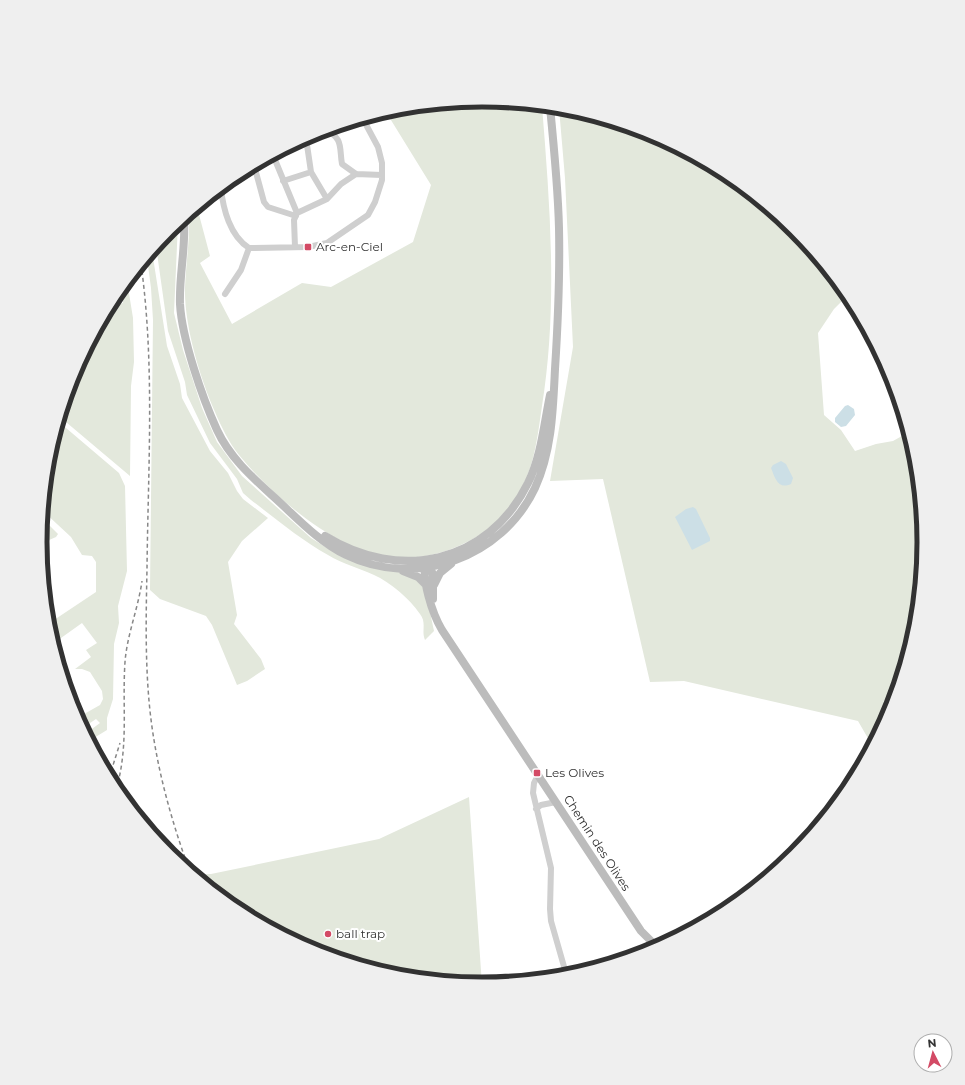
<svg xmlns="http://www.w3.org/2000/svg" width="965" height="1085" viewBox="0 0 965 1085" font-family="Montserrat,sans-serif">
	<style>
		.green { fill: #e3e8dc }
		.water { fill: #ccdfe6 }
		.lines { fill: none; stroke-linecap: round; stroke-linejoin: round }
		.street { stroke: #cfcfcf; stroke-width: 6 }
		.secondary { stroke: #bcbcbc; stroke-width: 8 }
		.rail { stroke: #878787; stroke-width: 1.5; stroke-dasharray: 4 3; stroke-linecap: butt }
		.poi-dot { fill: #d34a65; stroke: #fff; stroke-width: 1.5 }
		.labels { text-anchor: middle; stroke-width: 4; stroke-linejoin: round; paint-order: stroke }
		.poi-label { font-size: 12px; fill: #323232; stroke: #fff; text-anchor: start }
		.street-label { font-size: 12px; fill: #323232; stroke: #fff }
		.rim { fill: none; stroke: #323232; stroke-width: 5 }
	</style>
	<rect width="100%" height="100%" fill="#fff"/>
	<!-- green -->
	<path class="green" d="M483,100l59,6c8,100 16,200 0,300 -4,27 -7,57 -20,81 -12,25 -34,46 -59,57 -29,14 -60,17 -92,11 -7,-2 -15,-7 -22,-10 -42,-21 -80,-54 -110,-90 -10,-12 -18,-29 -24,-43 -15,-34 -31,-87 -30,-124 1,-25 5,-49 4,-74l8,-7 13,49 -10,7 32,61 70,-41 29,4 82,-45 18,-57 -45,-73 10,-4z
		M559,108l10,1 83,25 77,41 67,55 53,64 -15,15 -16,24 6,82 17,15 14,21 21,-7 17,-3 16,-9 8,24 8,87 -9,86 -25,83 -18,35 -15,-26 -174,-40 -34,1 -47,-203 -53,2 23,-134 -8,-169z
		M178,223l-4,90 9,37 19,58 15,34 25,34 69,62 16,10 87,29 11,12 9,42 -9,9c-4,-9 2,-17 -5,-26 -10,-15 -30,-32 -46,-39 -15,-7 -31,-11 -46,-20 -27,-15 -52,-36 -77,-55l-8,-7 -6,-14 -27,-36 -23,-48 -2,-13 -17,-51 -12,-85z
		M152,251l15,95 13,38 2,14 28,53 18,22 9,18 6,8 25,19 -26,23 -14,21 9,53 -3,9 27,35 4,10 -18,12 -10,4 -25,-60 -6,-9 -46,-17 -10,-9 3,-270 -2,-32 -4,-30z
		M127,281l6,37 1,44 -3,24 -1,90 -70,-59 14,-44 36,-67 13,-3 -2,-14z
		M59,422l60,51 6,13 2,85 -9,35 1,17 -5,21 -1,55 -6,19v12l-18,11 -4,-7 15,-11 -4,-4 -9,6 -2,-3 -4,3 -4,-7 23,-13 3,-6 -1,-8 -12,-19 -8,-3h-7l16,-12 -5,-7 11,-7 -15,-20 -28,20 -6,-19 48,-32v-30l-4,-6 -10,-1 -11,-18 -28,-26 1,-11 7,-5 -5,-10 3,-29z
		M42,518l16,16 -2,3 -16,7z
		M469,797l13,188 -86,-9 -83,-25 -77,-41 -43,-35 18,-1 168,-35z"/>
	<!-- water -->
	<path class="water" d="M848,405l6,4 1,6 -9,11 -5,1 -6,-5v-4l10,-12z
		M781,461l5,3 7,14 -2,6c-13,6 -16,-6 -20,-16l2,-3z
		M693,507l3,2 14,29v3l-18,9 -17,-33 11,-8z"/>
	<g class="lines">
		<!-- street -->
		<path class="street" d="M325,130c19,8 14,18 17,34l14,10 26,1
			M306,138l5,34 16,27
			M273,155l24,58
			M254,165l10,37 4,5 28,9
			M283,181l28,-9
			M221,188c2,21 9,48 28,60
			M295,247l-1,-27 3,-7 30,-14 14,-15 15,-10
			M249,248l59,-1 19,-4 41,-28 7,-13 7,-22v-17l-4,-16 -15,-28
			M225,294l16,-24 8,-22
			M538,775l-4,8 -1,10 18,75 -1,41 1,12 16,56
			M536,809l5,-4 15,-3"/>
		<!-- secondary -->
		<path class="secondary" d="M184,218c2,29 -5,57 -4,86 2,35 22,93 37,126 13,28 36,48 58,68 22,20 44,44 71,57 70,34 156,3 189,-67 17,-37 18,-78 20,-119 3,-47 5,-94 4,-141 -1,-41 -5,-81 -9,-121
			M325,536c74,46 163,28 203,-53 13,-26 16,-59 22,-88
			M426,560c-5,19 6,53 16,70l199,301 17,17
			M428,564l5,10v25
			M403,571l15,6 8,8
			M434,585l6,-12 11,-9"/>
		<!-- rail -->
		<path class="rail" d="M141,264c14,101 7,204 6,305 -1,47 -2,95 3,142 6,55 21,109 40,161
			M109,778l11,-35
			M116,790c13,-44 6,-83 9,-128 2,-27 13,-53 17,-81"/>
	</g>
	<!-- markers -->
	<g class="poi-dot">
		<rect x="304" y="243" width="8" height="8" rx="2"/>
		<rect x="533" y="769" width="8" height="8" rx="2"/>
		<circle cx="328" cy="934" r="4"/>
	</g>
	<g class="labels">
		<!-- poi labels -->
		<g class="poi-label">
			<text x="316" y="251">Arc-en-Ciel</text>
			<text x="545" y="777">Les Olives</text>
			<text x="336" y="938">ball trap</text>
		</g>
		<!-- street labels -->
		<g class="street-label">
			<text transform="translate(597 843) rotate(57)" y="4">Chemin des Olives</text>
		</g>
	</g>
	<!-- crop -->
	<path d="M0 0H965V1085H0ZM47 542a435 435 0 1 1 870 0a435 435 0 1 1-870 0Z" fill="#efefef" fill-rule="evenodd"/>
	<path class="rim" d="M47 542a435 435 0 1 1 870 0a435 435 0 1 1-870 0Z"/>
	<!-- north arrow -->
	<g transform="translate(933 1053) rotate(354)"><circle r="19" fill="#ffffff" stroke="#adadad"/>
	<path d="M0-3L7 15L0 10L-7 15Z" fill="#d34a65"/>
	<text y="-6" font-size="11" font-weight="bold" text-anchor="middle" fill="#323232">N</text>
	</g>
</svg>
